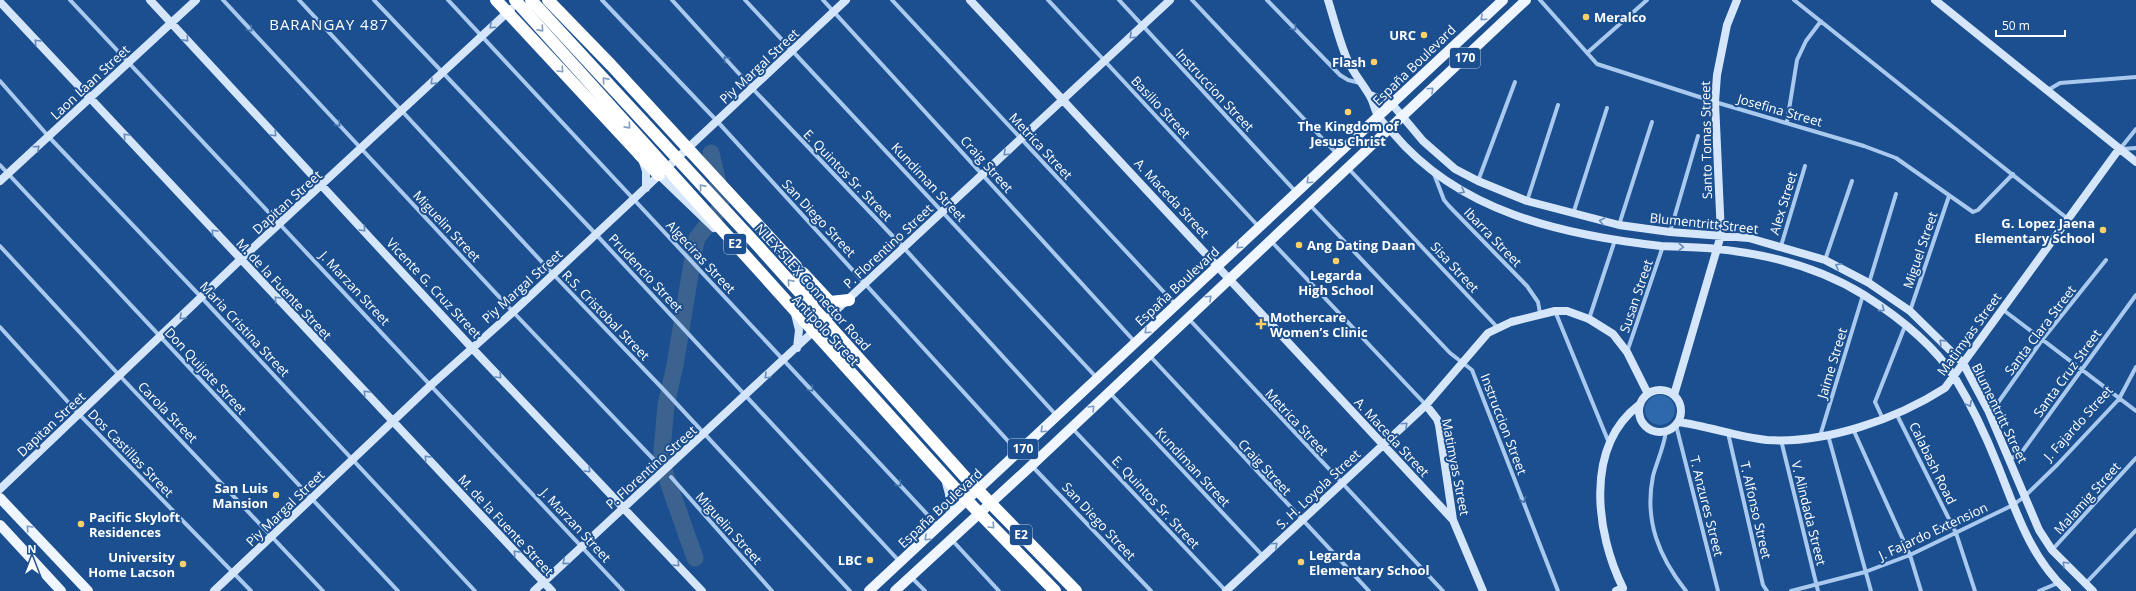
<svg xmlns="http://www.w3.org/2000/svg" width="2136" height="591" viewBox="0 0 2136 591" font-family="'Open Sans',sans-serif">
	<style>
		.green { fill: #2e69ad }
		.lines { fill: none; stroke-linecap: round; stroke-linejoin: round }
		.river { stroke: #3c6290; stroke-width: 17 }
		.street { stroke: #a9c9ee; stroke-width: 4 }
		.secondary { stroke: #d6e6fa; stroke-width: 8 }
		.primary { stroke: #f0f6ff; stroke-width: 10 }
		.highway { stroke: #fff; stroke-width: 12 }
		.highway-bridge { stroke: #fff; stroke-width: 12 }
		.oneway { stroke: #7b9ac1 }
		.oneway2 { stroke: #668bba }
		.oneway3 { stroke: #4674ac }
		.oneway4 { stroke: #829ec1 }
		.poi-dot { fill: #ffd166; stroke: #1b4f8f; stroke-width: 1.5 }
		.labels { text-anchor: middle; stroke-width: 4; stroke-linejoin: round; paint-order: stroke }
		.shield { fill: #1b4f8f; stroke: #bbcadd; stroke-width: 1 }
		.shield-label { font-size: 12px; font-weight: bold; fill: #fff }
		.poi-label { font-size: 13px; font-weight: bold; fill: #fff; stroke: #1b4f8f; text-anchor: end }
		.street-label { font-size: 13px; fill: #fff; stroke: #1b4f8f }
		.quarter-label { font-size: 15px; letter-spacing: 1px; fill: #fff; stroke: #1b4f8f }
	</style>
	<rect width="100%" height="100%" fill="#1b4f8f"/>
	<!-- green -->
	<path class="green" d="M1645 410a15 15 0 1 1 30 0a15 15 0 1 1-30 0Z"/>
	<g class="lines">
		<!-- river -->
		<path class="river" d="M695,558l-34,-96 5,-57 9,-40 19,-114 3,-13 22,-28 3,-10 -11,-47"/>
		<!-- street -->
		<path class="street" d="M70,0l553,591
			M223,0l293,315 142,149
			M299,0l254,274 110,115 187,202
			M374,0l217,229 309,333
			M448,0l491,527
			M602,0l115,121 301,331
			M672,0l80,88 152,160 153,168
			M745,0l352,378
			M823,0l312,342
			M892,0l283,304
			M1048,0l211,227
			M1119,0l177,192
			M1192,0l145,154
			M1267,0l73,75 8,5 12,3
			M1540,0l57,64 118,38 149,44 32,12 77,54 5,-2 35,-36
			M1794,0l274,219
			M1587,53l60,-53
			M0,81l49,56 153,161 273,293
			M2048,90l12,-7 76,-6
			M1787,122l10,-62 9,-19 15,-20
			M2120,149l16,-20
			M2122,149l14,-1
			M0,165l398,426
			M1348,168l150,160
			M1434,174l10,26 5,6 78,80 11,16 2,11
			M1478,181l37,-99
			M1527,201l31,-96
			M1309,204l141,149 22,17 86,221
			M1573,214l34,-106
			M1619,225l33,-103
			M1670,232l28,-96
			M1271,241l155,164
			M0,246l120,130 203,215
			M1781,246l24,-80
			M1825,260l27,-79
			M1869,283l27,-89
			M2002,309l134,102
			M1555,311l54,132
			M1910,311l39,-115
			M1188,318l255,273
			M1589,319l26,-79
			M0,327l78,86 173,178
			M1627,352l36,-106
			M1149,355l220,236
			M1110,393l153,163
			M1988,410l7,-3 47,-67 64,-80
			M1896,413l60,120 19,58
			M1883,419l-8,-17 30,-76
			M1676,425l42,166
			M1072,428l154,163
			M1853,429l57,126 11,36
			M1666,431c-2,16 -9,30 -13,45 -9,45 6,81 33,115
			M1728,433l35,152 4,6
			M1828,435l43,156
			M1820,436l43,-141
			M1781,440l37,151
			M2010,458l9,-2 117,-161
			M1032,466l119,125
			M671,477l101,114
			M952,540l47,51
			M2052,550l84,-92
			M911,577l14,14
			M2085,584l51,-54
			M1791,591l74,-19 45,-17 103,-50 11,-8 33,-32 62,-66 17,-32
			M2039,591l19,-8"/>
		<!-- secondary -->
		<path class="secondary" d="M150,0l322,348 230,243
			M970,0l483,520
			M1328,0c6,19 11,40 19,59 6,14 17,26 24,39 3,6 4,14 8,19 3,6 9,10 14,16 66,79 169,102 268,113 19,1 38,1 56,3 51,5 103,19 147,46 33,21 70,50 91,83 17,28 31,58 43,88 18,45 32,91 69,125
			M1935,0l201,162
			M0,2l552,589
			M1370,95l22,9 31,37 32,28 23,12 49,20 92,24 51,7 79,6 76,22 44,23 41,28 53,52 25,47 51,120 13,20 41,41
			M642,159l4,12v17
			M659,175l55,53
			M0,181l196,-181
			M795,314l4,16 -2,18
			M1639 411a21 21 0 1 1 42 0a21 21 0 1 1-42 0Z
			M1674,395l47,-160 -6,-133 2,-27 10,-50 10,-25
			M1426,405l11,14 2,6 14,95 30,71
			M1678,422c30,4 59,15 89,18 58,4 130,-21 178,-52l174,-239
			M945,479l4,15 2,21
			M0,489l240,-229 271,-251
			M214,591l217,-206 82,-73 333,-312
			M534,591l636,-591
			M1226,591l200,-186 62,-72 23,-11 44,-11h12l22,8 24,15 14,18 21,42
			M1616,591l7,-3c-27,-54 -39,-141 16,-183"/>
		<!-- primary -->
		<path class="primary" d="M0,498l88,93
			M0,525l61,66
			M869,591l634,-591
			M895,591l137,-126 494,-465"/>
		<!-- highway -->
		<path class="highway" d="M692,153l104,113 16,39
			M640,155l19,20
			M803,273l27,29 19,-2"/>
		<!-- highway-bridge -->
		<path class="highway-bridge" d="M496,0l144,155
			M515,0l440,488 100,103
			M531,0l227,246 208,232 110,113
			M548,0l63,65 81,88"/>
	</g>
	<!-- one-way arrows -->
	<defs><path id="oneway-chevron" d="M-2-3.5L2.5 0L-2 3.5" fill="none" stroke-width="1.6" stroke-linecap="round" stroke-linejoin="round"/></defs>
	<g class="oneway">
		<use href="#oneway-chevron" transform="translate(1483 18) rotate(138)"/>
		<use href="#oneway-chevron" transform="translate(1431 90) rotate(-43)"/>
		<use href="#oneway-chevron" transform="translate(1309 181) rotate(137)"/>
		<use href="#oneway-chevron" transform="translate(1239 246) rotate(137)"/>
		<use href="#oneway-chevron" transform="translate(1209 298) rotate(-43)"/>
		<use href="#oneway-chevron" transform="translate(1147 331) rotate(137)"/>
		<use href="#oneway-chevron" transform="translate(1092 408) rotate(-45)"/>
		<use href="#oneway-chevron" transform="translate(1043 430) rotate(137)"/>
		<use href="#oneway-chevron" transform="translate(29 528) rotate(-133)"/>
		<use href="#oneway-chevron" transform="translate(927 538) rotate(137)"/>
	</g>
	<g class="oneway2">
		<use href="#oneway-chevron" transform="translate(492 26) rotate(137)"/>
		<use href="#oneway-chevron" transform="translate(1132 36) rotate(137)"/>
		<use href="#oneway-chevron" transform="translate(186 39) rotate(48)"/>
		<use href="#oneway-chevron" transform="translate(37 42) rotate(-133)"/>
		<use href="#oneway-chevron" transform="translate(433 82) rotate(136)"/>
		<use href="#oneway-chevron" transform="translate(274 134) rotate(47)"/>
		<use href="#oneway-chevron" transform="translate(126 136) rotate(-133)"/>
		<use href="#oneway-chevron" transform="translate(37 148) rotate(-42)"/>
		<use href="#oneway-chevron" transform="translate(1006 153) rotate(137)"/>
		<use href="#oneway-chevron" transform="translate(1462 191) rotate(29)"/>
		<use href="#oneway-chevron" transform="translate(1602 221) rotate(-166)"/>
		<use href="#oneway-chevron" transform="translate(363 229) rotate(47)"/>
		<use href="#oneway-chevron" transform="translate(214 232) rotate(-133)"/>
		<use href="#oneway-chevron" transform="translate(1681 247) rotate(3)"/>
		<use href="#oneway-chevron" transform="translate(1838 266) rotate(-153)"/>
		<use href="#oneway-chevron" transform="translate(277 299) rotate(-133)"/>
		<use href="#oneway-chevron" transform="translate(1882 309) rotate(36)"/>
		<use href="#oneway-chevron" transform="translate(182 317) rotate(136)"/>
		<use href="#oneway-chevron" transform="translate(1942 342) rotate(-136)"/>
		<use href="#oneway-chevron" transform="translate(499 376) rotate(46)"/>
		<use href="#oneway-chevron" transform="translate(767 376) rotate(137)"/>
		<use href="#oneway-chevron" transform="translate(366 393) rotate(-133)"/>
		<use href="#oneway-chevron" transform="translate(1969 404) rotate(63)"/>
		<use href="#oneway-chevron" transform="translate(1405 425) rotate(-43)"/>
		<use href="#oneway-chevron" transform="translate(427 458) rotate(-133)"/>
		<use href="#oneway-chevron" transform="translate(588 470) rotate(46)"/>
		<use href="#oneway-chevron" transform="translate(1275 545) rotate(-43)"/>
		<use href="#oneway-chevron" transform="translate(516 553) rotate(-133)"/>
		<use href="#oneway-chevron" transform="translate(565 562) rotate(139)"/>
		<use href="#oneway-chevron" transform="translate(677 564) rotate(47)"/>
		<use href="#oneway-chevron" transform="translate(2065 564) rotate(-134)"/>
	</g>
	<g class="oneway3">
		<use href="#oneway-chevron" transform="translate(1294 28) rotate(46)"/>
		<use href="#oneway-chevron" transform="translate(250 29) rotate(47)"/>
		<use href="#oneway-chevron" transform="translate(726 59) rotate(-132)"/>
		<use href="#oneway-chevron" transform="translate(338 124) rotate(47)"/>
		<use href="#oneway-chevron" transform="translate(811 389) rotate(47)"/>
		<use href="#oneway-chevron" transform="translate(899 484) rotate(47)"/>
		<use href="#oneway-chevron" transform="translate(1523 500) rotate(69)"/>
	</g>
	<g class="oneway4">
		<use href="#oneway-chevron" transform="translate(541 29) rotate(48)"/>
		<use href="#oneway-chevron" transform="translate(561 70) rotate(47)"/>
		<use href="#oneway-chevron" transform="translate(605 80) rotate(-132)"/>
		<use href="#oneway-chevron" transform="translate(628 126) rotate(48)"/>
		<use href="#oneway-chevron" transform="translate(702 187) rotate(-132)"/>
		<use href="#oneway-chevron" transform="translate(790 282) rotate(-132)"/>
		<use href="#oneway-chevron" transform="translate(992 526) rotate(46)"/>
	</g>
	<!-- markers -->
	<g class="poi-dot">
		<circle cx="1586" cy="17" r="4"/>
		<circle cx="1424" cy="35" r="4"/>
		<circle cx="1374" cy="62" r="4"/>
		<circle cx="1348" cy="112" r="4"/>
		<circle cx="2103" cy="230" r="4"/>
		<circle cx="1299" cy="245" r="4"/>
		<circle cx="1336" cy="261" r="4"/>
		<path d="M1259 318h4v4h4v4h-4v4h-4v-4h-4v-4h4z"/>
		<circle cx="276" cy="495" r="4"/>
		<circle cx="81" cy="524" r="4"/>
		<circle cx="870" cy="560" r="4"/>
		<circle cx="1301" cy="562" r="4"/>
		<circle cx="183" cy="564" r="4"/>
	</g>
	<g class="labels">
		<!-- shield labels -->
		<g class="shield">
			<rect x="1450" y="48" width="30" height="20" rx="3"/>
			<rect x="724" y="234" width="22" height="20" rx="3"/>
			<rect x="1008" y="439" width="30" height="20" rx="3"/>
			<rect x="1010" y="525" width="22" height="20" rx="3"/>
		</g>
		<g class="shield-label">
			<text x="1465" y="62">170</text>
			<text x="735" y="248">E2</text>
			<text x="1023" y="453">170</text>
			<text x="1021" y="539">E2</text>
		</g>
		<!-- poi labels -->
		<g class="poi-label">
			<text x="1594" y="22" text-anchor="start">Meralco</text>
			<text x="1416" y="40">URC</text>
			<text x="1366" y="67">Flash</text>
			<text x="1348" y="131" text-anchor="middle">The Kingdom of<tspan x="1348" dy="15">Jesus Christ</tspan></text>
			<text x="2095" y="228">G. Lopez Jaena<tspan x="2095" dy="15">Elementary School</tspan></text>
			<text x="1307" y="250" text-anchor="start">Ang Dating Daan</text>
			<text x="1336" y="280" text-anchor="middle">Legarda<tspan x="1336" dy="15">High School</tspan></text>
			<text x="1270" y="322" text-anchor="start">Mothercare<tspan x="1270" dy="15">Women’s Clinic</tspan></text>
			<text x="268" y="493">San Luis<tspan x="268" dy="15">Mansion</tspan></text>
			<text x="89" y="522" text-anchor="start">Pacific Skyloft<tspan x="89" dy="15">Residences</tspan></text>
			<text x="1309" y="560" text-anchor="start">Legarda<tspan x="1309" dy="15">Elementary School</tspan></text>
			<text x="175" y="562">University<tspan x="175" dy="15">Home Lacson</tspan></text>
			<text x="862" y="565">LBC</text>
		</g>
		<!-- street labels -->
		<g class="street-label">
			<text transform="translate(1414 65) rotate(-44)" y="5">España Boulevard</text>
			<text transform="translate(759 66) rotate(-43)" y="5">Piy Margal Street</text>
			<text transform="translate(90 82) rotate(-43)" y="5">Laon Laan Street</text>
			<text transform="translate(1215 90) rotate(47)" y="5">Instruccion Street</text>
			<text transform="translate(1161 107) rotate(47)" y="5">Basilio Street</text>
			<text transform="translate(1780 110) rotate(16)" y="5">Josefina Street</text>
			<text transform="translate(1706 140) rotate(-91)" y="5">Santo Tomas Street</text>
			<text transform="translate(1041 146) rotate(47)" y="5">Metrica Street</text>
			<text transform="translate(987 164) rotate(48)" y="5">Craig Street</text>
			<text transform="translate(848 175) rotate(46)" y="5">E. Quintos Sr. Street</text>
			<text transform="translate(929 182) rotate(47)" y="5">Kundiman Street</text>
			<text transform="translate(1172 198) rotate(47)" y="5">A. Maceda Street</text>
			<text transform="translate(287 202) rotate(-42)" y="5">Dapitan Street</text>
			<text transform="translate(1783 203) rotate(-73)" y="5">Alex Street</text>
			<text transform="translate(819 218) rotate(47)" y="5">San Diego Street</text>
			<text transform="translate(1704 223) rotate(6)" y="5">Blumentritt Street</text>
			<text transform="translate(447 226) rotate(47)" y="5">Miguelin Street</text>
			<text transform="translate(1493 237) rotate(46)" y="5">Ibarra Street</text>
			<text transform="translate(888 246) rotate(-43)" y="5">P. Florentino Street</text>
			<text transform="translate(1920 250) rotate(-71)" y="5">Miguel Street</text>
			<text transform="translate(701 257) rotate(47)" y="5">Algeciras Street</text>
			<text transform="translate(1455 267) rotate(47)" y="5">Sisa Street</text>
			<text transform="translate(646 273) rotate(47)" y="5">Prudencio Street</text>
			<text transform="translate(522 286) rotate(-42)" y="5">Piy Margal Street</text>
			<text transform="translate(1177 286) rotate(-43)" y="5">España Boulevard</text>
			<text transform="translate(813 287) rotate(48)" y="5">NLEX-SLEX Connector Road</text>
			<text transform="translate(355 288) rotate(47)" y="5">J. Marzan Street</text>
			<text transform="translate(434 288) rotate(47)" y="5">Vicente G. Cruz Street</text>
			<text transform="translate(284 289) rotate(47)" y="5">M. de la Fuente Street</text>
			<text transform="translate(1636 296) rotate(-71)" y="5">Susan Street</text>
			<text transform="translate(606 315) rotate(46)" y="5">R.S. Cristobal Street</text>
			<text transform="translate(245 329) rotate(47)" y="5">Maria Cristina Street</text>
			<text transform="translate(826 330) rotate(47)" y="5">Antipolo Street</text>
			<text transform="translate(2040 330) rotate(-53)" y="5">Santa Clara Street</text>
			<text transform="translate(1969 334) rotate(-54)" y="5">Matimyas Street</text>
			<text transform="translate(1832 363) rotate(-73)" y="5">Jaime Street</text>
			<text transform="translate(206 371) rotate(47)" y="5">Don Quijote Street</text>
			<text transform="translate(2067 373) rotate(-54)" y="5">Santa Cruz Street</text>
			<text transform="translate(168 412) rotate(46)" y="5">Carola Street</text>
			<text transform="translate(2000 413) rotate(64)" y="5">Blumentritt Street</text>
			<text transform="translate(1297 422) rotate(47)" y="5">Metrica Street</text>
			<text transform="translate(2078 423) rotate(-48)" y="5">J. Fajardo Street</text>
			<text transform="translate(51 424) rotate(-43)" y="5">Dapitan Street</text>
			<text transform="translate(1504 424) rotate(69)" y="5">Instruccion Street</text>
			<text transform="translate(1392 437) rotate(47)" y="5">A. Maceda Street</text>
			<text transform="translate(131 453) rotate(46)" y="5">Dos Castillas Street</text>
			<text transform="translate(1933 463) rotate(64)" y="5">Calabash Road</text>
			<text transform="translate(651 467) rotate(-42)" y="5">P. Florentino Street</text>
			<text transform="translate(1193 467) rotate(47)" y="5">Kundiman Street</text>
			<text transform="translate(1265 467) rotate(47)" y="5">Craig Street</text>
			<text transform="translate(1456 467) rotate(79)" y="5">Matimyas Street</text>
			<text transform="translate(1318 489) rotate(-43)" y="5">S. H. Loyola Street</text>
			<text transform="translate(2087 498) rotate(-48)" y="5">Malamig Street</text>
			<text transform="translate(1156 502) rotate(47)" y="5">E. Quintos Sr. Street</text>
			<text transform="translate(1707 506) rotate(76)" y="5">T. Anzures Street</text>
			<text transform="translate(285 508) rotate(-44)" y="5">Piy Margal Street</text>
			<text transform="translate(940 508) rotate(-43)" y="5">España Boulevard</text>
			<text transform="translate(1756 510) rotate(77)" y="5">T. Alfonso Street</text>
			<text transform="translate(1809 513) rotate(76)" y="5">V. Alindada Street</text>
			<text transform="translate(1099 521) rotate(47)" y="5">San Diego Street</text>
			<text transform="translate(506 525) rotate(47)" y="5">M. de la Fuente Street</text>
			<text transform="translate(576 525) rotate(47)" y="5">J. Marzan Street</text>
			<text transform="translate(729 528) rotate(48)" y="5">Miguelin Street</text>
			<text transform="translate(1933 531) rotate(-25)" y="5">J. Fajardo Extension</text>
		</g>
		<!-- quarter labels -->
		<g class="quarter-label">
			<text x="329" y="30">BARANGAY 487</text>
		</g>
	</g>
	<!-- north arrow -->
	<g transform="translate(32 559)" stroke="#1b4f8f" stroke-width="3" paint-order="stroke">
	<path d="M0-3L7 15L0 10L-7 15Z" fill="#ffffff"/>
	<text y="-6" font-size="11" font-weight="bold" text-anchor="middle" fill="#ffffff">N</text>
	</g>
	<!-- scale -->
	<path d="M1996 30v6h69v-6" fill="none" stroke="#ffffff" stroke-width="2"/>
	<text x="2002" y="30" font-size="12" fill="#ffffff" stroke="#1b4f8f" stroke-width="3" paint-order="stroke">50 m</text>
</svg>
